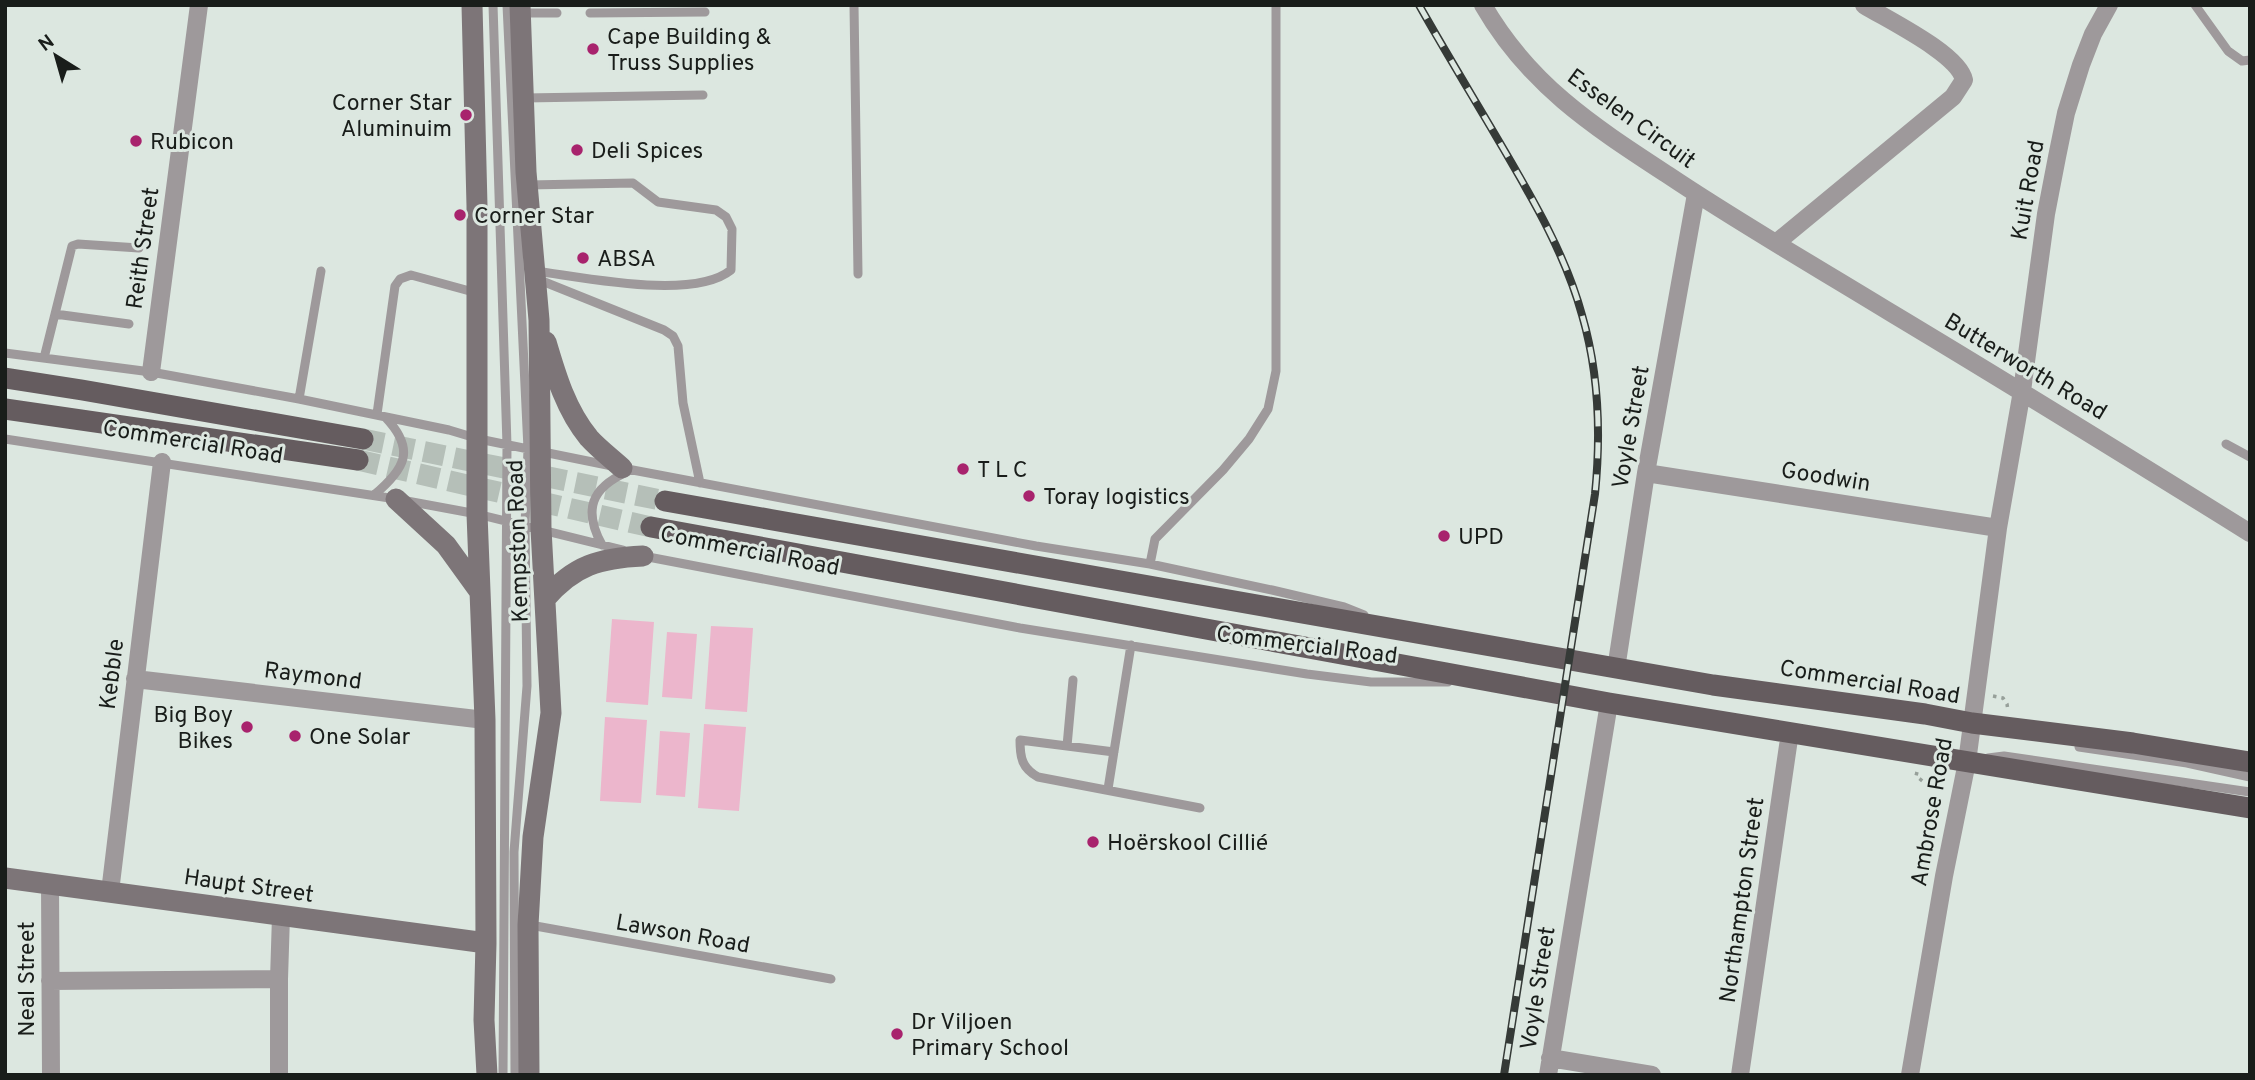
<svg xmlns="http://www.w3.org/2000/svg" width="2255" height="1080" viewBox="0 0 2255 1080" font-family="Overpass,sans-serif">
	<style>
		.green { fill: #ecb6cc }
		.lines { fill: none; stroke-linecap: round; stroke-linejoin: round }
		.primary-tunnel { stroke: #b5bfb8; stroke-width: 21; stroke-dasharray: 21 10; stroke-linecap: butt }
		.path { stroke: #97a09a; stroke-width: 3.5; stroke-dasharray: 3.5 5; stroke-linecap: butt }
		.lane { stroke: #9e999b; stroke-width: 9 }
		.street { stroke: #9e999b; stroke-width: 18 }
		.secondary { stroke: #7d7578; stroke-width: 21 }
		.primary { stroke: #655c5f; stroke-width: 21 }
		.rail-casing { stroke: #353a37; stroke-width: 8 }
		.rail { stroke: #dce7e0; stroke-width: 5; stroke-dasharray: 16; stroke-linecap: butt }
		.poi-dot { fill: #a8236d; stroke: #dce7e0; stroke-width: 2.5 }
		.labels { text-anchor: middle; stroke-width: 6; stroke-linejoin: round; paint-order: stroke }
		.poi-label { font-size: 23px; fill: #191d1a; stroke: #dce7e0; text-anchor: start }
		.street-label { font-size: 23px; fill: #191d1a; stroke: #dce7e0 }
	</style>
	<rect width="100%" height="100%" fill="#dce7e0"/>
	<!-- green -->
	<path class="green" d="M612,619l42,3 -6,83 -42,-3z
		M711,626l42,2 -6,84 -42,-3z
		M667,632l30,2 -5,65 -30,-2z
		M605,717l42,3 -6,83 -41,-2z
		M704,724l42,3 -7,84 -41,-3z
		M660,731l30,2 -5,64 -29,-2z"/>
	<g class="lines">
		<!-- primary-tunnel -->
		<path class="primary-tunnel" d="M363,439l302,62
			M358,460l293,67"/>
		<!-- path -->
		<path class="path" d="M1993,696l10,2 4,6 1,7
			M1917,772l-1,4 9,7 18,6"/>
		<!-- lane -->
		<path class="lane" d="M493,5l14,440 -4,630
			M507,5l21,444 -3,76 2,161 -13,166 1,223
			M854,5l4,269
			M2195,5l33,46 14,10 8,-1
			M522,13h35
			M590,13l115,-1
			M525,98l178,-3
			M528,185l105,-2 25,19 58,8 10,7 6,12 -1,41c-38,31 -148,7 -196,1
			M537,279l127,51 9,6 5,10 5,57 17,80
			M55,314l74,10
			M5,353l146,19 148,27 150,31 30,9 143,29 414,78 114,18 122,26 72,17 20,8
			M44,358l28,-112 6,-2 61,4
			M299,399l22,-128
			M377,414l18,-128 5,-7 11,-4 66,18
			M5,439l391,60 81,15 146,36
			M2226,444l24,13
			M374,495c31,-26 42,-45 12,-77
			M602,545c-19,-35 -11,-57 25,-73
			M643,556l377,72 287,46 64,8h77
			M1150,564l5,-25 68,-69 26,-31 19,-30 8,-38v-366
			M1067,746l6,-66
			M2079,747l108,16 63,14
			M1114,752l-94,-12c0,18 2,28 18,37l162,31
			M1988,758l16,-2 246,36
			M1108,789l23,-144
			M530,925l301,54"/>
		<!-- street -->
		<path class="street" d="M1483,5c46,80 110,121 185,170 73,49 150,93 225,139 120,72 238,145 357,219
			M1776,243l177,-146 11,-17c-5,-26 -76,-60 -100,-75
			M151,372l48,-367
			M1646,473l352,55
			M1616,669l30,-196 50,-279
			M135,679l350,41
			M50,884l1,191
			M110,892l52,-430
			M50,981l229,-2
			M1550,1058l102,17
			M279,1075v-96l2,-63
			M1548,1075l61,-372
			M1740,1075l50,-343
			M1910,1075l34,-199 23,-114 31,-234 24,-137 24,-177 11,-57 9,-44 15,-48 12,-31 16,-29"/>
		<!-- secondary -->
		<path class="secondary" d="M472,5l5,201v308l8,206 1,223 -2,77 3,55
			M520,5l6,167 13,148 2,209 10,184 -18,124 -5,88 1,150
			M546,342c10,34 20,68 43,96 10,11 22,20 33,30
			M396,499l50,46 34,47
			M545,599c29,-34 55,-41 98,-43
			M5,878l481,65"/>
		<!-- primary -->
		<path class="primary" d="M5,378l77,12 281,49
			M5,409l353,51
			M665,501l1048,184 212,29 47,9 161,20 117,19
			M651,527l958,176 641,105"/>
		<defs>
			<path id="rail" d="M1419,5c26,46 54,92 81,138 32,55 65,110 82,172 17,58 19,119 13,179l-91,581"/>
		</defs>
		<!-- rail casing -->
		<use href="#rail" class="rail-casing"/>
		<!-- rail -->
		<use href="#rail" class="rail"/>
	</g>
	<!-- markers -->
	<g class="poi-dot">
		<circle cx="593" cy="49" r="7"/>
		<circle cx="466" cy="115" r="7"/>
		<circle cx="136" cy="141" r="7"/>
		<circle cx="577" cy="150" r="7"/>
		<circle cx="460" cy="215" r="7"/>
		<circle cx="583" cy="258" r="7"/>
		<circle cx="963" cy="469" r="7"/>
		<circle cx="1029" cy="496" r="7"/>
		<circle cx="1444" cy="536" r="7"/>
		<circle cx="247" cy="727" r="7"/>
		<circle cx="295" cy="736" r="7"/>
		<circle cx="1093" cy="842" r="7"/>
		<circle cx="897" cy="1034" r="7"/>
	</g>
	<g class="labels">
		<!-- poi labels -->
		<g class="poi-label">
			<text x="607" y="44">Cape Building &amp;<tspan x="607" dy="26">Truss Supplies</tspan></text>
			<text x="452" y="110" text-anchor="end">Corner Star<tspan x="452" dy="26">Aluminuim</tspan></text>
			<text x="150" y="149">Rubicon</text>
			<text x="591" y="158">Deli Spices</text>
			<text x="474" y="223">Corner Star</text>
			<text x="597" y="266">ABSA</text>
			<text x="977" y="477">T L C</text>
			<text x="1043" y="504">Toray logistics</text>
			<text x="1458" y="544">UPD</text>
			<text x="233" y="722" text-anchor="end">Big Boy<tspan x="233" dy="26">Bikes</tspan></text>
			<text x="309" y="744">One Solar</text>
			<text x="1107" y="850">Hoërskool Cillié</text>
			<text x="911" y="1029">Dr Viljoen<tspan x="911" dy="26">Primary School</tspan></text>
		</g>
		<!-- street labels -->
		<g class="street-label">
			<text transform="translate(1632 118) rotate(36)" y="8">Esselen Circuit</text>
			<text transform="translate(2027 190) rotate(-80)" y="8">Kuit Road</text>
			<text transform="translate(142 248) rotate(-82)" y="8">Reith Street</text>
			<text transform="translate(2026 366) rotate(31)" y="8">Butterworth Road</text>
			<text transform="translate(1630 427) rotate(-80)" y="8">Voyle Street</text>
			<text transform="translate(193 441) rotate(9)" y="8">Commercial Road</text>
			<text transform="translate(1826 476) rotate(9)" y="8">Goodwin</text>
			<text transform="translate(517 541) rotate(-92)" y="8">Kempston Road</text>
			<text transform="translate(750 550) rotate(11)" y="8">Commercial Road</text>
			<text transform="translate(1307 644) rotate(7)" y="8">Commercial Road</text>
			<text transform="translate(111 674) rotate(-83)" y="8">Kebble</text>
			<text transform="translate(313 675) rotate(7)" y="8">Raymond</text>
			<text transform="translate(1870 681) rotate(9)" y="8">Commercial Road</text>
			<text transform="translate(1931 812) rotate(-80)" y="8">Ambrose Road</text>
			<text transform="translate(249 885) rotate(8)" y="8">Haupt Street</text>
			<text transform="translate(1741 900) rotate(-82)" y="8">Northampton Street</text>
			<text transform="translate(683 933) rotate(10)" y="8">Lawson Road</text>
			<text transform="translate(26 979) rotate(-90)" y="8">Neal Street</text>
			<text transform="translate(1537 988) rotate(-81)" y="8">Voyle Street</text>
		</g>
	</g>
	<!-- border -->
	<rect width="2255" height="1080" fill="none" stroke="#191d1a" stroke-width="14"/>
	<!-- north arrow -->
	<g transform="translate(56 56) rotate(323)" stroke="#dce7e0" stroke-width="5" paint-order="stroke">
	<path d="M0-5L12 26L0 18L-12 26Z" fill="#191d1a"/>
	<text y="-10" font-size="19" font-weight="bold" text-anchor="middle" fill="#191d1a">N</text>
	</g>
</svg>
